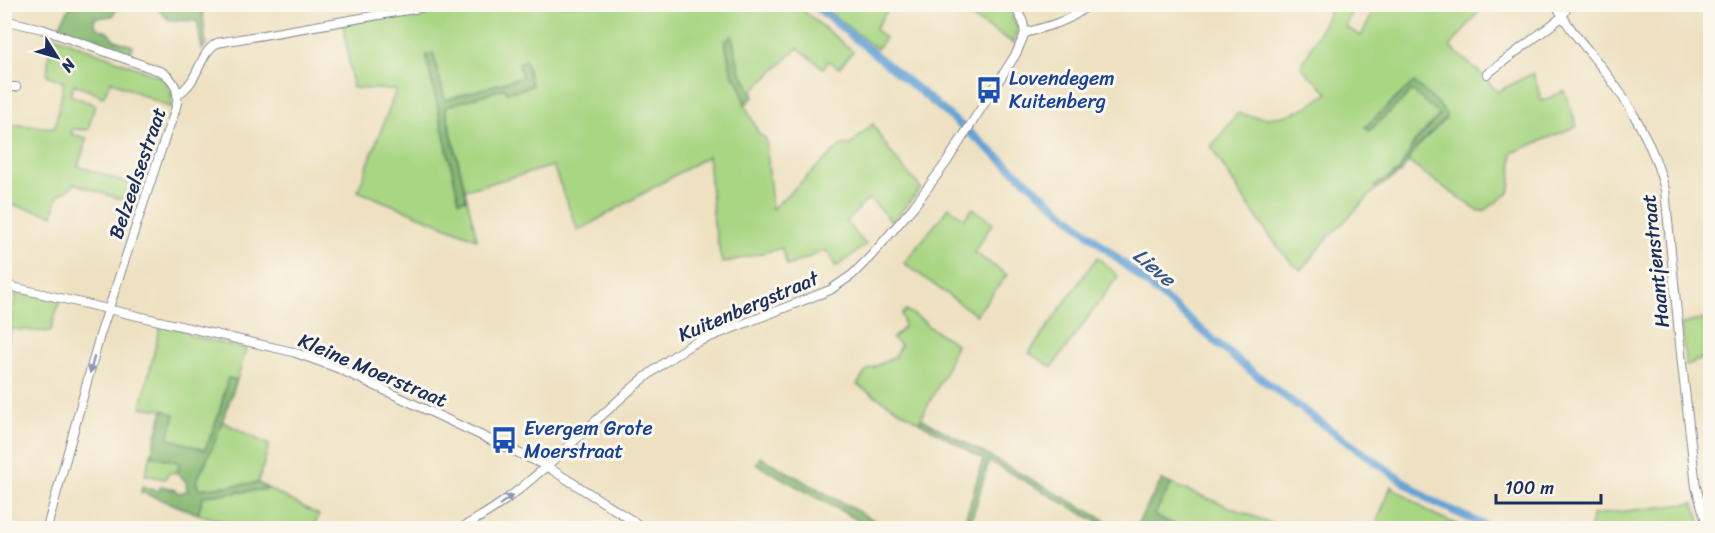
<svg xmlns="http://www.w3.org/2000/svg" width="1715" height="533" viewBox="0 0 1715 533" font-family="Sriracha,sans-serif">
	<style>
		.green { fill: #a9d683; stroke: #628270; stroke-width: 1.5 }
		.forest { fill: #86b771; stroke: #507368; stroke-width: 1.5 }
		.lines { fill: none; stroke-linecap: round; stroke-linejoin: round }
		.canal { stroke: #65a2d6; stroke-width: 8 }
		.minor-casing { stroke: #848890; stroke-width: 10 }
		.minor { stroke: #fff; stroke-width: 8 }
		.oneway { fill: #8d97ae }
		.labels { text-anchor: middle; stroke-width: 6; stroke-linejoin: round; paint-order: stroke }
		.transit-label { font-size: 20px; fill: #164399; stroke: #fbf7ec; text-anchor: start }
		.street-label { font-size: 20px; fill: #1b2f5e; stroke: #fbf7ec }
		.water-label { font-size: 21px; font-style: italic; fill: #355788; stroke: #fbf7ec }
	</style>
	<rect width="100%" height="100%" fill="#fbf7ec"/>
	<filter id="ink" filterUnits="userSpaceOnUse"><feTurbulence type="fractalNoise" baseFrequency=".0167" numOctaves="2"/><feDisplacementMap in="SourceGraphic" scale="12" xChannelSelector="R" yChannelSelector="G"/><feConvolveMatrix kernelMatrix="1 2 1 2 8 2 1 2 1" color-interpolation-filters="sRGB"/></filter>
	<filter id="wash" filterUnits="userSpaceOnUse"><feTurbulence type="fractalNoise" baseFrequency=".008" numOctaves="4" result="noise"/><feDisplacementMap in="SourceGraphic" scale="24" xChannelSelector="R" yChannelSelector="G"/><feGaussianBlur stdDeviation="1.35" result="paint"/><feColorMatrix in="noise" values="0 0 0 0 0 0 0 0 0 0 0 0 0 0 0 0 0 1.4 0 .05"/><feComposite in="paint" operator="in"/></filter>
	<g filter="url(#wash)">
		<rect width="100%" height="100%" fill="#eee1c1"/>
		<!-- green -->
		<path class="green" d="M461,5h335l57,46 -14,17 -10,-7 -6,7 -25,-20 -47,44 -12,-24 -7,-31 -7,5 7,33 8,9 5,21 14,29 7,5 6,70 69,-64h9l23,-21c13,24 29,44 48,64l-29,34 -23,-24 -23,24 20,23 -30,22 -10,-17 -39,16 -5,-18 -60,15 -8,-39 -6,-68 -130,75 -25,-65 -88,24 -20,-84 61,-18 1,5 15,-16 -77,23 -12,-46 -7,2 33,145 8,-2 10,40 -119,-48 38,-101 -43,-2 -10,-65z
			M820,5h71l-16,24 10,9 -8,11z
			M952,5h55l10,22 -3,16z
			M1333,5h21l-9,22 16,9 16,-31h107l-34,42 33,28 14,17 36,-19 9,28 22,-10 13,35 -65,27 -1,31 -2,9 -25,18h-6l-70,-49 8,-14 30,-30 -32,-36 -49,45 4,4 43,-40 28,23 -26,29 -15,28 -24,16 2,1 -52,53 -24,29c-14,-9 -24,-25 -34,-38 -20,-28 -38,-56 -56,-85l27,-34c36,11 60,2 90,-20l-27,-26z
			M51,35l109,42c11,9 13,18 11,31l-60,-27 -8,16 -29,-13 -4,11 25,10 -7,25 -15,-1 -2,5 16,4 -9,28 64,22 -5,17 -64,-22 -1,4 -14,8 -5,20 -48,-12v-79l50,4 9,-46 -17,-7z
			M949,207l15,12 9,-11 20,15 -19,29 33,23 -31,40 -72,-52z
			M1097,257l21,19 -66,91 -23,-14z
			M17,291l43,10 -10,31 -39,-3 -6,26v-21l2,1z
			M906,310l19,12v2l31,20 -11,29 -26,49 -62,-37 9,-14 28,-14 7,-12 -9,-6 12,-12 -2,-13z
			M1710,318v37l-24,11 -5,-42z
			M161,323l28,8 -1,4 58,14 -9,31 -9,-2 -9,36 -14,37 -37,-13 7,-23 -12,-5 -22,-3z
			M221,421l48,24 -11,38 -59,6 -3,-7 11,-22z
			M151,455l29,8 -3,9 -8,1 -4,6 -20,-4z
			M1171,484l107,42 -1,2h-94l-29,-12z
			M1391,486l40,27 33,15h-89z
			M269,489l50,26 -6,13h-67l-48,-14 5,-18z
			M1694,503l8,25h-111l1,-13z"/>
		<!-- forest -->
		<path class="forest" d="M71,5h47l-5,11 -18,2 -1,4 3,6 10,4 8,8 18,6 -3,7 -72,-25z
			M154,5h48l4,39 -4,6 -5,-29 -28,-1z
			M732,36l7,32 15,28 -9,9 -5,-21 -8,-9 -7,-33z
			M433,53l12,47 77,-23 -4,-14 7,-3 7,26 -25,7 -2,-5 -60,19 22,92 -8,2 -33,-146z
			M1414,82l27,25 5,8v3l-30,30 -15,25 -24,15 -3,-2 25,-15 15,-28 26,-28 -28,-24 -43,40 -4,-4z
			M228,378l9,2 -23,64 -18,38 3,7 59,-6 11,6 -66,7 -5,18 -57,-22 1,-6 17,5 2,-5 12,3 6,4 8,-2 -1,-9 -9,-10 3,-9 -29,-8 12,-45 12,5 -7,23 37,12 14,-36z
			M922,419l197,109h-11l-119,-67 -20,67h-6l20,-69 -64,-37z
			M760,457l128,71h-16l-116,-64z
			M1162,480l9,4 -17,32 29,12h-48z"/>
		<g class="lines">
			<!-- canal -->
			<path class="canal" d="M813,4l118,96 312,265 93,69 94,66 60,28"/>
		</g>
	</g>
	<g filter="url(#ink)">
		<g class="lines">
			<defs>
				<path id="minor" d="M1556,4c11,23 28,41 43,60 29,36 55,81 66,126l17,174 14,123 12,41
					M4,20l38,9 120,43c25,16 14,39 5,60l-67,203 -53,193
					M1025,33c26,-8 43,-10 64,-29
					M1487,74l75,-57 7,-13
					M4,87h12
					M178,94c22,-13 20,-40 39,-51l208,-36
					M4,285l289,67 42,15 211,99 98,62
					M461,528c16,-9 32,-18 47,-30 64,-48 115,-112 184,-154l138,-54 22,-15 19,-19 43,-50 32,-43 70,-109 9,-21 -2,-11 -9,-18"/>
			</defs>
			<!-- minor casing -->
			<use href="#minor" class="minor-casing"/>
			<!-- minor -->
			<use href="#minor" class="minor"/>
		</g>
		<!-- one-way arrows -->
		<defs><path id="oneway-solid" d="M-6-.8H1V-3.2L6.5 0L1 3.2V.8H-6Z" transform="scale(1.5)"/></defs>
		<g class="oneway">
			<use href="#oneway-solid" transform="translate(92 365) rotate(105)"/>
			<use href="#oneway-solid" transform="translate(506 500) rotate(-37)"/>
		</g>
	</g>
	<!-- icons -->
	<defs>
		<symbol id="bus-bare" viewBox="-9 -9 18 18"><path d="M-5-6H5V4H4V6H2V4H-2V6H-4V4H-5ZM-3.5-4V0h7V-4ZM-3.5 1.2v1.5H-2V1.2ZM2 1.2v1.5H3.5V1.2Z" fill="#1a4fb4" stroke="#fbf7ec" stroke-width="2.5" paint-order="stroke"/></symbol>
	</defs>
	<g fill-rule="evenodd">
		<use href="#bus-bare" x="970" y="71" width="38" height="38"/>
		<use href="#bus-bare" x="485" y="421" width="38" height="38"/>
	</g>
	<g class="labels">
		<!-- transit labels -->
		<g class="transit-label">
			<text x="1009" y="85">Lovendegem<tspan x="1009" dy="23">Kuitenberg</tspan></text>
			<text x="524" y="435">Evergem Grote<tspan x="524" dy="23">Moerstraat</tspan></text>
		</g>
		<!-- street labels -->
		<g class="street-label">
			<text transform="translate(137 173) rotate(-71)" y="7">Belzeelsestraat</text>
			<text transform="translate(1655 261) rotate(-96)" y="7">Haantjenstraat</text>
			<text transform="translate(748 306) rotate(-23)" y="7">Kuitenbergstraat</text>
			<text transform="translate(373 370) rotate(23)" y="7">Kleine Moerstraat</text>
		</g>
		<!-- water labels -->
		<g class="water-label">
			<text transform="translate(1154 267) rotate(40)" y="7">Lieve</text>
		</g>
	</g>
	<!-- margin -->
	<rect width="1715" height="533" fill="none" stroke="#fbf7ec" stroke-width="24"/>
	<!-- north arrow -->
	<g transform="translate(57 57) rotate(127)" stroke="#fbf7ec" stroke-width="4.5" paint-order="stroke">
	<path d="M0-4.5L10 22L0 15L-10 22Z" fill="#1b2f5e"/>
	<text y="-9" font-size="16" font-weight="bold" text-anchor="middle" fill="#1b2f5e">N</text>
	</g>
	<!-- scale -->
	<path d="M1496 494v9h105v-9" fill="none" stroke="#1b2f5e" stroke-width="3"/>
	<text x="1505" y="494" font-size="18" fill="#1b2f5e" stroke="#fbf7ec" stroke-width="4.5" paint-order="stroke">100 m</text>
</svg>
